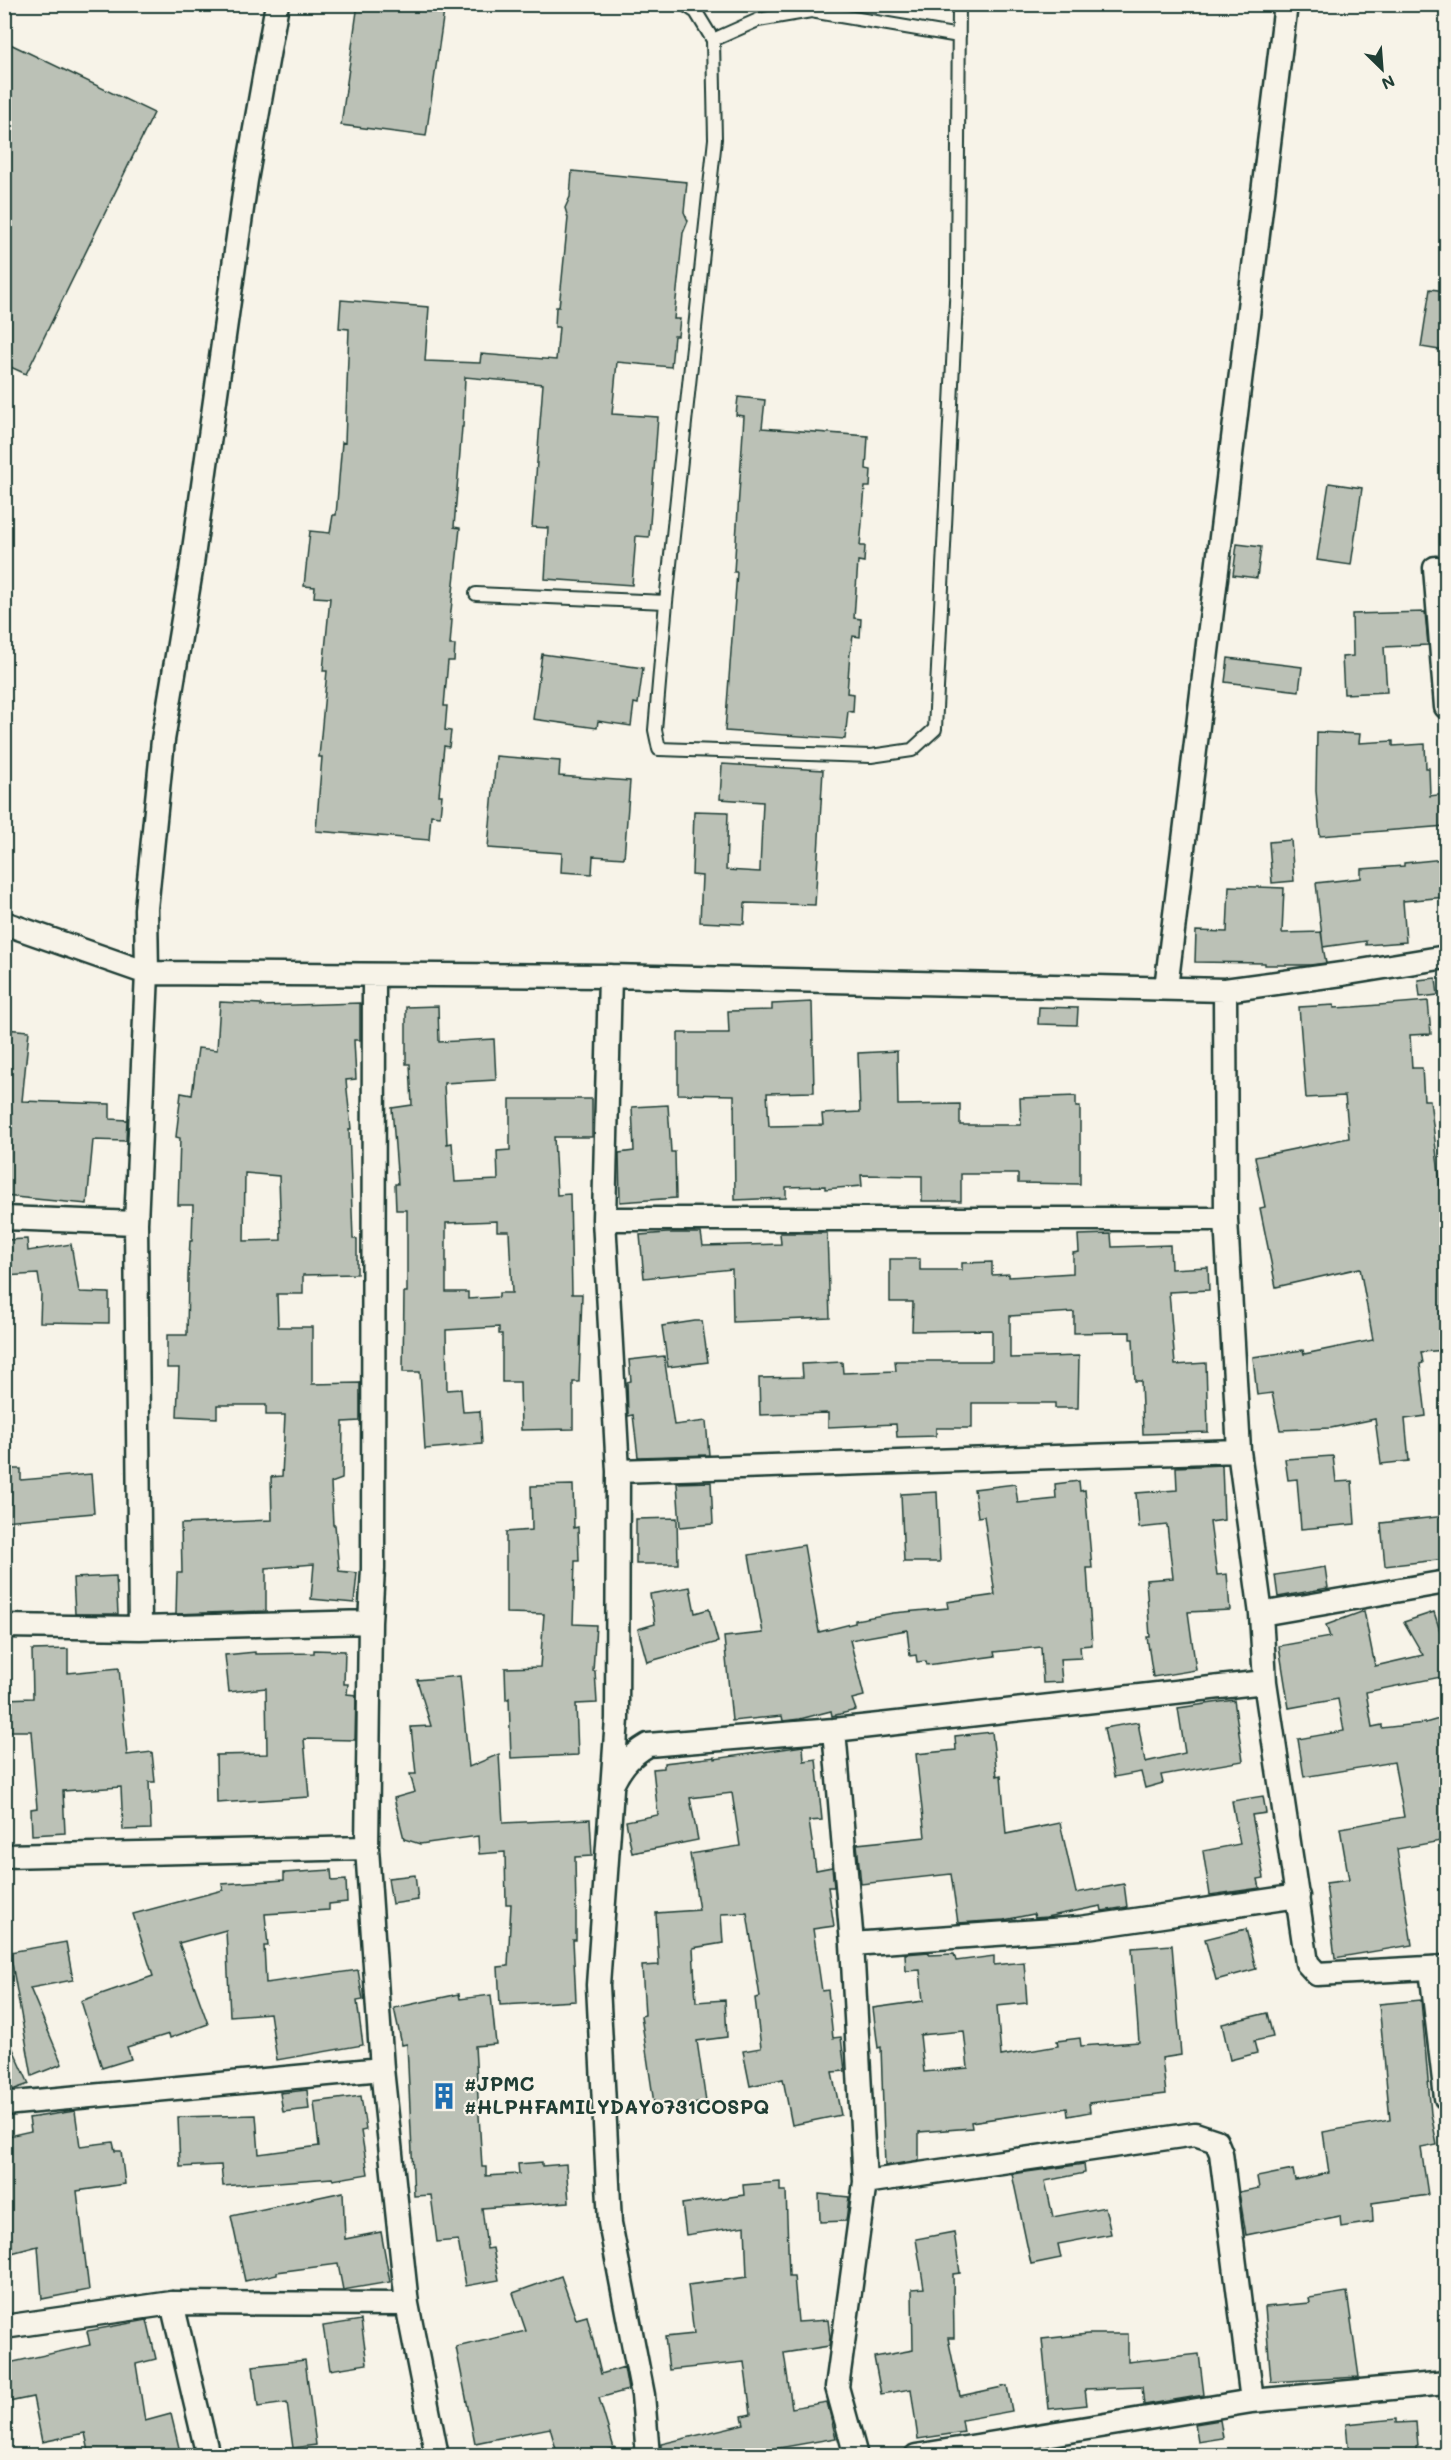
<svg xmlns="http://www.w3.org/2000/svg" width="1451" height="2460" viewBox="0 0 1451 2460" font-family="Mali,sans-serif">
	<style>
		.building { fill: #bbc1b6; stroke: #1f3d34; stroke-width: 1.5; fill-rule: evenodd }
		.lines { fill: none; stroke-linecap: round; stroke-linejoin: round }
		.service-casing { stroke: #1f3d34; stroke-width: 16 }
		.minor-casing { stroke: #1f3d34; stroke-width: 27 }
		.service { stroke: #f7f3e8; stroke-width: 12 }
		.minor { stroke: #f7f3e8; stroke-width: 22 }
		.labels { text-anchor: middle; stroke-width: 4.5; stroke-linejoin: round; paint-order: stroke }
		.poi-label { font-size: 20px; font-weight: bold; fill: #1f3d34; stroke: #f7f3e8; text-anchor: start }
	</style>
	<rect width="100%" height="100%" fill="#f7f3e8"/>
	<filter id="ink" filterUnits="userSpaceOnUse"><feTurbulence type="fractalNoise" baseFrequency=".0167" numOctaves="2"/><feDisplacementMap in="SourceGraphic" scale="12" xChannelSelector="R" yChannelSelector="G"/><feConvolveMatrix kernelMatrix="1 2 1 2 8 2 1 2 1" color-interpolation-filters="sRGB"/></filter>
	<g filter="url(#ink)">
		<!-- building -->
		<path class="building" d="M358,4h87l-19,132 -85,-11z
			M4,41l150,72 -128,261 -22,-10z
			M572,171l115,11 -3,30 4,9 -5,12 -9,86h6l-2,17h-4l-3,31 -54,-5 -5,52 46,3 -9,120 -13,-1 -4,49 -87,-6 3,-51 -16,-1 11,-143 -78,-7 -2,50h-1l-8,100 6,1 -10,92h2l-2,25h5l-1,16h-6l-4,45h3l-2,24 6,1 -2,16 -5,-1 -5,49h3l-2,21 -9,-1 -2,25 -113,-9 6,-74h-3l8,-86h-4l7,-73 -16,-1 1,-10 -11,-1 6,-55 20,2 3,-18h3l6,-73 3,1 4,-114 -10,-1 2,-28 88,7 -4,54 55,2 1,-9 75,6 3,-33h-4l1,-20h3l3,-28 6,-61 -3,-10 5,-11z
			M1430,289l16,2v60l-25,-4z
			M738,397l27,3 -3,28 106,8 -2,33 5,1 -1,17h-5l-5,59h5l-1,16 -6,-1 -4,57 7,1 -1,18 -7,-1 -3,17 -3,40 7,1 -1,18 -5,-1 -3,28 -120,-8 12,-159h-3l10,-156 -8,-1z
			M1329,483l33,5 -11,77 -34,-5z
			M1237,544l24,3 -4,31 -24,-3z
			M1425,612l3,33 -44,2 3,45 -43,2 -2,-37 11,-1 -1,-42z
			M542,654l101,14 -5,36 -4,-1 -3,23 -33,-5 -1,7 -64,-9z
			M1228,658l74,9 -3,24 -74,-9z
			M1317,732l43,2 -1,9 34,-2v5l32,-2 1,24h3l1,28 15,-2 1,32 -126,10 -4,-45z
			M496,756l64,5 -1,15 71,5 -6,77 -31,-2 -1,18 -31,-2 1,-19 -74,-5z
			M722,764l101,6 -8,135 -70,-2 -1,21 -44,-2 2,-46 -10,-1 2,-64 34,1 -2,58 34,2v-3l3,-67 -43,-3z
			M1291,840l3,41 -22,2 -3,-41z
			M1444,859l2,38 -43,4 3,41 -40,3v-4l-43,6 3,16 -16,2h-45v-2l-70,-1 1,-31 31,1 2,-46 55,2 -2,45 39,-1 2,14 -7,-63 45,-5v-9l43,-3v-3z
			M1436,978l2,17 -18,2 -2,-17z
			M1428,1001l3,33 -21,1 2,33h10l2,32h6l13,107 3,-1v144l-25,2 2,11 -3,1 6,52 -21,3 4,42 -28,3 -6,-45 -44,9 -51,2 -8,-37 -15,2 -4,-38 50,-7 1,4 69,-14 -13,-72 -84,19 -16,-79 5,-1 -10,-50 94,-19 -4,-42 -39,2 -7,-91 35,-2v3l20,-1z
			M220,1002l41,2v2l99,-3v37h-6l2,39 -10,1 5,49h-2l4,110h4v35l-54,1v19h-26l1,33h34v57l48,-1v38l-17,1 -1,57 -11,4 2,42h2l4,46 18,2 -3,30 -43,-4 3,-35 -48,4v43l-90,3 1,-41h5l-1,-49 91,-4 -1,-43 11,-1 3,-61h-19v-10h-49v13l-40,-2 2,-48h-12v-33h20l1,-59 2,-35h2l1,-36h-15l2,-67 -4,-1 5,-44 11,2 6,-47 19,2zM245,1173l34,3 2,64 -37,1z
			M812,1002l2,90 -47,1 2,33 54,-1 -1,-11 38,-2 -2,-59 39,-2 1,54 62,-1v21h61l-1,-27 56,-2v11h4v77l-62,-1v-9h-57v27h-39v-25l-61,-1 1,11 -37,3v-3l-39,1v11l-51,2 -1,-105 -56,-1v-61h51l-1,-22 44,-1v-6z
			M438,1006l1,36 55,-3 2,41 -52,3 3,61 5,-1 3,39 43,-2 -1,-29 13,-1v-51h82v38h-38l3,58 13,-1 2,100h10l-3,88h-6v47l-52,1 -1,-48h-18v-48h-3v-7l-53,3 1,60 14,-1 2,23 17,-1 2,33 -57,5 -5,-77h-17l1,-80h3v-82h-11l-1,-26h3l-6,-76 20,-3 -2,-41h-4v-57zM497,1221v10h12l3,62h-13v4l-31,2v-7h-22v-69z
			M1039,1007l39,1 -1,17 -39,-1z
			M4,1029l25,2 -7,70 88,3v15l17,1 -1,21 -33,-1 -6,64 -83,-8z
			M668,1105l3,47h4l1,46 -56,4 -1,-49 15,-2 -2,-44z
			M667,1233h34l2,13 78,-2 -1,-11h47l3,85 -97,4 -1,-53 -88,9 -4,-43z
			M1111,1234l1,13 58,-2 1,24 37,-2 1,23 -40,2 6,73 31,-2 2,69 -65,2 -2,-53h-6l-2,-42h-3v-7l-56,1v-21l-64,4v42l69,-2 -1,52h-23v-5h-83v25h-36v8l-39,1 -1,-13 -68,3v-14l-68,2 -1,-37 44,-1 -1,-13 40,-2 1,11 53,-2 -1,-10h97v-31l-80,1 1,-29h-23v-43h30v11h42v-7l30,-1v13l17,-1v3l64,-4v-20l6,-1 -1,-17z
			M27,1239l1,12 43,-7 8,48 30,1v30l-69,-1 1,-29 -3,-19 -34,2v-36z
			M695,1321h7l6,41 -40,5 -6,-41z
			M664,1356l10,69 32,-4 3,34 -71,2 -5,-42 -5,1 -1,-34 4,-1 -2,-21z
			M1333,1456l3,26 16,-1 3,43 -54,5 -4,-50 -9,1 -3,-21z
			M1222,1465l2,55 -14,2 7,53 10,-1 3,36 -42,2 8,58 -43,7 -6,-40h3l-4,-57 27,-2 -6,-53 -28,3 -3,-35 41,-3 -1,-23z
			M4,1469h17v11l70,-6 3,39 -90,8z
			M1079,1481l1,10 5,-1 7,78h-5l5,77 -12,1 1,12 -21,1 2,23 -19,1 -2,-36 -47,5 1,4 -68,9 -1,-4 -9,1 -1,-7 -6,1 -3,-26 -57,10 14,56 -12,3 4,11 -24,6 -1,-5 -31,8 -17,2 -1,-5 -50,5 -8,-84 39,-4 -14,-78 55,-10 15,87 36,-9v-3l38,-7 55,-5 -1,-6 48,-7 -11,-79 -6,1 -4,-28 41,-5 3,19 38,-4 -1,-15z
			M711,1482l2,42 -33,3 -3,-44z
			M573,1485l1,43 4,-1 1,34h-4l-2,63 23,1 -3,46h2l2,32 -21,1 2,51 -67,3 -2,-60 -3,2 -1,-32 35,-1 4,-53 -38,-1v-81l26,-2 -1,-44z
			M937,1492l3,70h-36l-3,-68z
			M1446,1516v43l-61,7 -4,-43z
			M677,1518l1,46h-42v-45z
			M1325,1567l3,21 -50,9 -3,-22z
			M116,1576l2,38h-43l-2,-36z
			M690,1587l5,26 14,-4 9,33 -71,20 -9,-33 17,-5 -5,-30z
			M1364,1611l11,55 48,-11 -19,-33 30,-10 8,25 4,-1v40l-80,16 6,35 10,-2v3l43,-5 21,-6v123l-49,9 15,96 -77,13 -9,-75 23,-3 -9,-52 64,-11 -10,-55 -90,15 -6,-38 46,-8 -6,-32 -49,9 -10,-62 51,-9 -4,-12z
			M68,1649v24l51,-5 8,87 25,-3 3,30h-6l2,47 -28,1 -2,-43 -58,4 2,42 -33,2 -1,-26 6,-1 -6,-77h-27v-32l29,-1 -1,-48z
			M314,1650l31,1 -1,33h4l-1,10 9,1 -1,45 -51,-1 5,58 -92,6 -1,-48 51,-1 -1,-66 -37,4 -4,-37 30,-3v2l59,-1z
			M460,1676l9,91 30,-13 4,69 87,-4 2,37 -17,1 1,55v28h-3l3,61 -76,4 -2,-38 10,-1 3,-62h-5l-1,-52 -26,2 -1,-18 -58,8 -16,-5 -10,-41 21,-6 -5,-18h6l-5,-47 20,-1 -14,-46z
			M1234,1700l9,61 -82,14 2,8 -18,5 -4,-16 -27,5 -10,-49 34,-6 7,40 40,-9 -7,-45z
			M992,1732l5,44 4,-1 5,59 54,-11 16,70 48,-9 3,23 -25,4 -1,-5 -55,11 -11,1 -1,-4 -30,6 -46,3 -7,-49 -90,10 -4,-40 68,-7 -9,-83 40,-4 -1,-14z
			M803,1746l1,15 12,-2 6,61 -13,1 7,49 16,-3 2,20h-6l6,39 -21,3 9,62 6,-1 5,48 8,-1 4,34 -13,1 9,43 -49,10 -9,-46 -33,7 -7,-35 18,-3 -6,-50 5,-1 -13,-84 -26,1 2,29 -30,5 3,54 29,-2 2,37 -30,4 9,61 -51,8 -14,-94 4,-1 -3,-49 17,-1 -3,-52 43,-3 -9,-56 50,-8 -8,-53 -42,5 8,42 -66,13 -6,-32 32,-6 -5,-46 11,-1v-5l51,-6v2z
			M1263,1796l3,17 -14,2 12,63 -6,1 2,9 -50,7 -7,-44 37,-7 -8,-43z
			M331,1870l1,11 14,-1 1,22 -18,2v6l-64,4 3,32h-4l2,37 92,-13 5,30 -6,1 6,44 -86,15 -7,-47 -40,3 -4,-86 -47,13 29,81 -38,14 -1,-4 -42,13 4,12 -29,9 -21,-67 72,-25 -20,-62 90,-24 -1,-6 62,-4v-7z
			M415,1875l3,25 -26,4 -4,-26z
			M1246,1929l10,40 -40,11 -11,-41z
			M66,1942l7,38 -43,8 32,76 -30,12 -22,-124z
			M1172,1945l9,110 -19,3 4,36 -77,9 1,9 -22,4 -1,-8 -96,14 1,6 -53,4v28l-34,6 -4,-119 -3,1 -5,-40 50,-7 -3,-31 -14,1 -1,-17 24,-2v3l25,-1 2,7 38,-5v9l30,-3 3,41 -30,3 4,50 57,-10 -1,-5 23,-3 1,8 58,-4 -7,-94zM964,2031l4,37 -44,4 -4,-37z
			M459,1994l1,5 31,-4 5,49 -21,2 7,121h4v9l33,-2 -1,-10 24,-2v4l24,-2 3,38 -87,6 5,41 6,-1 6,32 -33,6 -8,-46 -21,2 -6,-47 -17,1 -7,-152 -5,1 -8,-37z
			M1421,2000l10,114 6,31 -16,3 7,47 -56,8 1,19 -32,5 -1,-11 -94,19 -7,-43 20,-4 -2,-11 36,-7 2,10 34,-7 -6,-41 67,-12 -11,-116z
			M1267,2013l6,24 -19,4 3,12 -27,7 -8,-36z
			M4,2029l25,55 -14,5 -11,1z
			M307,2090l2,19 -26,3 -3,-19z
			M361,2096l5,34 -5,1 7,43 -35,6 -1,-2 -109,8 -2,-21 -41,2 -2,-50 78,-2 3,39 60,-8 -5,-44z
			M75,2111l5,35 33,-4 2,9h6l4,33 -48,7 12,99 -47,9 -4,-53 -34,9v-118l27,-6 -2,-13z
			M1084,2164l1,9 -40,8 8,36 52,-10 6,27 -53,10 3,14 -30,6 -19,-90z
			M780,2182v9h6l3,85h5l4,46 30,-2 2,17 -1,9 -45,7 8,55 35,-6 9,36 -102,18h-73v-12l83,-20 -2,-8 9,-2 -7,-52 -75,8 -4,-33 29,-3 -6,-49 59,-8 -2,-51 -59,9 -4,-31 62,-9 -1,-10z
			M343,2192l2,47 36,-7 9,50 -47,8 -5,-26 -61,8v2l-32,7 -14,-65z
			M819,2194l30,3 -3,24 -26,1z
			M954,2232l6,41 -7,1 1,64h-6l12,58 47,-10 5,25 -50,9 2,12 -46,7 -7,-50 -30,5 -7,-37 39,-7 -1,-61 12,-1 -8,-49z
			M561,2276l15,43 11,-3 14,58 23,-7 4,23 -29,8 15,50 -26,8h-30l-8,-28 -75,15 -19,-96 70,-16 -13,-38z
			M1347,2292l12,85 -88,5 -6,-75 45,-4 -1,-5z
			M147,2320l9,39 -20,5 9,57 26,-7 10,42h-91l-5,-23 -43,9 -9,-45 -29,6v-39l86,-19 -3,-14z
			M361,2320l6,44 -37,6 -7,-44z
			M1088,2334h40v28l71,-8 5,41 -60,10 -2,-18 -57,2 2,16 -38,4 -7,-70z
			M305,2360l11,85 -23,3 -6,-45 -29,4 -5,-41z
			M1396,2419v4l20,-1 2,24 -2,1v9h-67l-3,-32z
			M1220,2420l3,18 -25,4 -3,-18z"/>
		<g class="lines">
			<defs>
				<path id="service" d="M684,4l12,8 17,28 2,99 -49,463 -11,128 4,19 212,7 41,-6 23,-21 22,-447 2,-278
					M713,40l45,-20 53,-9 148,25
					M476,594l190,8"/>
				<path id="minor" d="M1446,569l-11,-1 11,139
					M4,923l143,50 463,3 615,14 117,-16 104,-17
					M374,976l-1,593 -3,53 -3,226 15,221 25,235 30,152
					M610,976l-6,243 14,252 -1,248 -19,266 12,238 33,172 5,61
					M1166,988l120,-984
					M1225,990l1,229 13,232 22,163 4,68 42,281 10,11 129,-7
					M4,1218l132,5
					M604,1219h622
					M618,1471l621,-20
					M1261,1614l185,-32
					M4,1626l136,2 -4,-405 11,-250 -1,-64 17,-169 28,-169 55,-391 31,-176
					M140,1628l230,-6
					M834,1730l18,214 13,238 -28,205 19,69
					M613,1783c9,-18 18,-28 35,-38l186,-15 431,-48
					M4,1856l363,-8
					M852,1944l228,-16 218,-32
					M1431,1969l15,129
					M4,2104l378,-35
					M865,2182l330,-48 21,7 5,12 31,248
					M172,2303l36,153
					M4,2327l168,-24 235,1
					M916,2456l336,-55 194,-18"/>
			</defs>
			<!-- service casing -->
			<use href="#service" class="service-casing"/>
			<!-- minor casing -->
			<use href="#minor" class="minor-casing"/>
			<!-- service -->
			<use href="#service" class="service"/>
			<!-- minor -->
			<use href="#minor" class="minor"/>
		</g>
	</g>
	<!-- icons -->
	<defs>
		<symbol id="building-bare" viewBox="-9 -9 18 18"><path d="M-4-6H4V6H1V3H-1V6H-4ZM-2.5-4.3h1.7v1.8h-1.7ZM.8-4.3h1.7v1.8H.8ZM-2.5-1h1.7V.8h-1.7ZM.8-1h1.7V.8H.8Z" fill="#1f6fb2" stroke="#f7f3e8" stroke-width="2.5" paint-order="stroke"/></symbol>
	</defs>
	<g fill-rule="evenodd">
		<use href="#building-bare" x="425" y="2077" width="38" height="38"/>
	</g>
	<g class="labels">
		<!-- poi labels -->
		<g class="poi-label">
			<text x="464" y="2091">#JPMC<tspan x="464" dy="23">#HLPHFAMILYDAY0731COSPQ</tspan></text>
		</g>
	</g>
	<!-- margin -->
	<rect width="1451" height="2460" fill="none" stroke="#f7f3e8" stroke-width="24"/>
	<rect x="12" y="12" width="1427" height="2436" fill="none" stroke="#1f3d34" stroke-width="2" filter="url(#ink)"/>
	<!-- north arrow -->
	<g transform="translate(1382 69) rotate(155)" stroke="#f7f3e8" stroke-width="4.5" paint-order="stroke">
	<path d="M0-4.5L10 22L0 15L-10 22Z" fill="#1f3d34"/>
	<text y="-9" font-size="16" font-weight="bold" text-anchor="middle" fill="#1f3d34">N</text>
	</g>
</svg>
